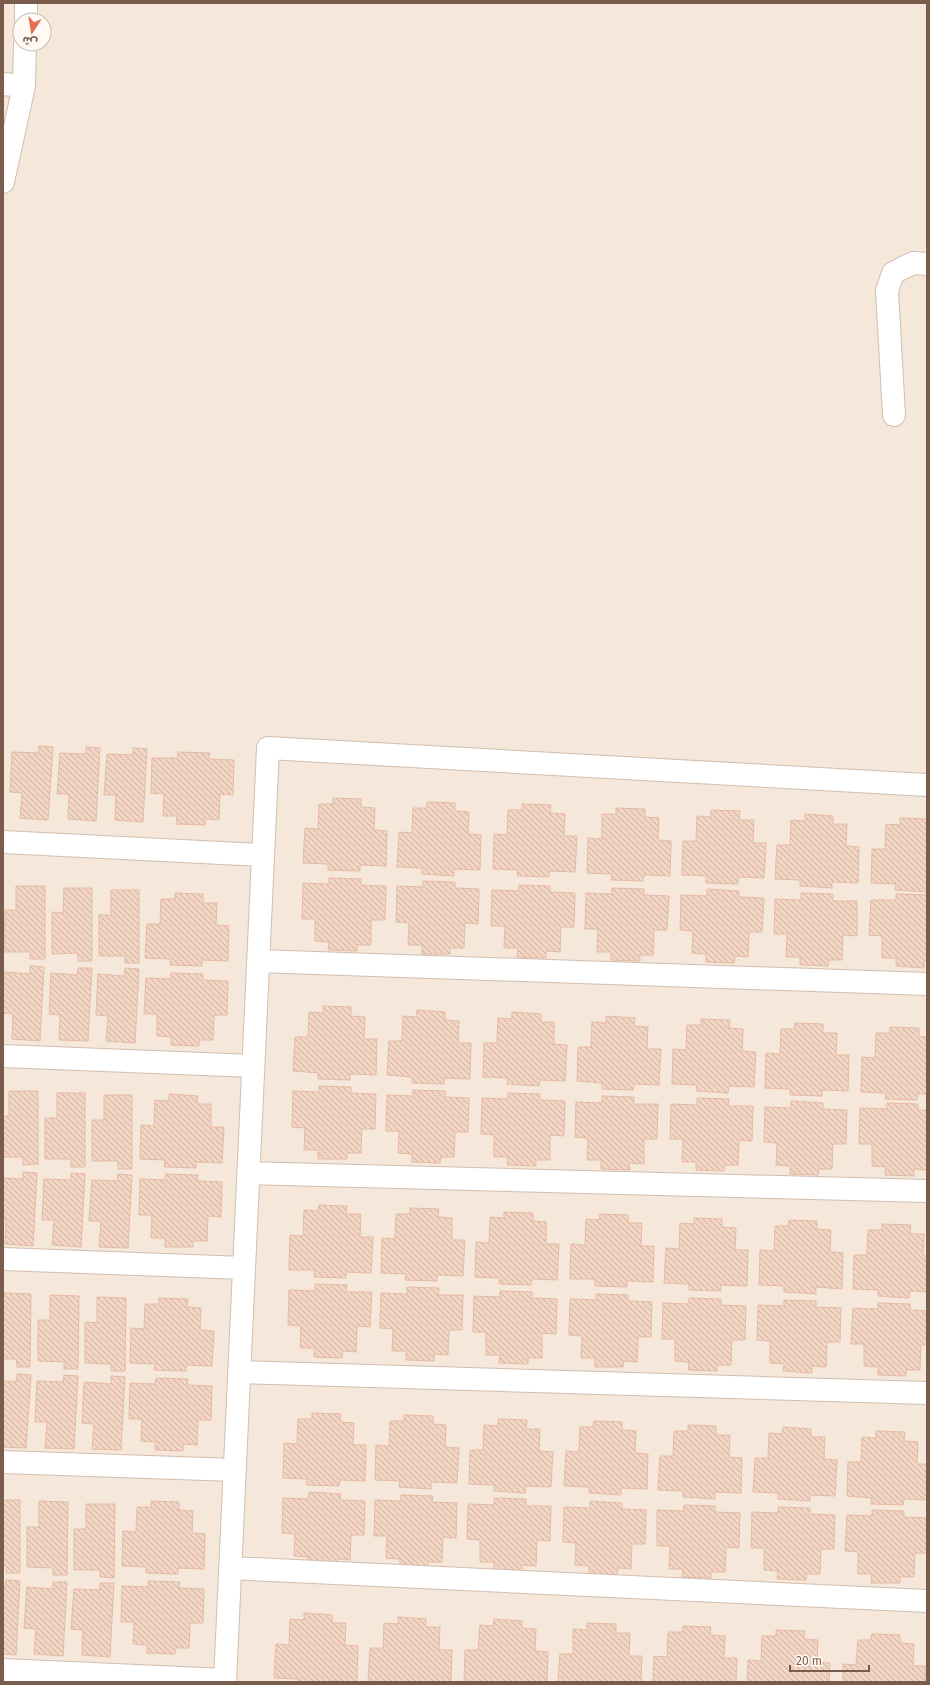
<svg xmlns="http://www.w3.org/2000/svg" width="930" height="1685" viewBox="0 0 930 1685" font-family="'Fira Sans','Noto Sans Arabic',sans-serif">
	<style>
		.residential { fill: #f5e8da; fill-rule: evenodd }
		.building { fill: url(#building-back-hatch); stroke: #e6bba3 }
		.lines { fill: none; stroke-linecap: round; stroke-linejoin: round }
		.minor-casing { stroke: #d1beb0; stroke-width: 24 }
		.minor { stroke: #fff; stroke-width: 22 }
	</style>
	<defs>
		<pattern id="building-back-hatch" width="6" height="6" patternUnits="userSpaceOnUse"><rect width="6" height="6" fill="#f3d5c3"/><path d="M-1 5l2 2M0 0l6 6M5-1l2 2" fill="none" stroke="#cab0a1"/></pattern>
	</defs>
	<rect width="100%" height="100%" fill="#fdf6ec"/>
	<!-- residential -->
	<path class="residential" d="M3,3h924v1679h-924zM20,20h24v24h-24z"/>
	<!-- building -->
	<path class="building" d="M39,746l14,1 -5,73 -28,-2 2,-25 -12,-1 2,-40 26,1z
		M86,747l14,1 -4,73 -28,-2 1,-25h-12l3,-41 26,1z
		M133,748l14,1 -4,73 -28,-2 1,-25h-12l3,-41 26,1z
		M178,752l32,1 -1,6 25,1 -1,35 -13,-1 -1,26 -14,-1v6l-29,-1 1,-8h-14l1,-22 -13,-1 1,-35h25z
		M333,798l28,1v8l14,1 -1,22 13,1 -1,35 -26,-1v6l-32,-1v-6l-25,-1 2,-35 13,1 1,-25h14z
		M427,802l28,1v8l14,1 -1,22 13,1 -1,35 -26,-1v7l-32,-2v-6l-25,-1 2,-35 13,1 1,-25h14z
		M522,804l29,1 -1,8 15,1 -1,22h13l-2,36 -26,-1v6l-32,-1 1,-6 -25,-1 1,-35 13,1 1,-25h14z
		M616,808l29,1v8l14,1 -1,22 13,1 -1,35 -26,-1 -1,6 -32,-1 1,-6 -25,-1 1,-35 14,1v-25h14z
		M711,810l29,1 -1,9h15l-1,23h13l-2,35 -26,-1v7l-32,-1v-7l-24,-1 1,-34h13l1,-25 14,1z
		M805,814l28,2v8h14l-1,22 13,1 -1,36 -26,-1v6l-32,-2v-6l-25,-1 2,-34h13l1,-25 14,1z
		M900,818l27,1v73l-32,-2 1,-6 -25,-1 1,-34h13l1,-25 14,1z
		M329,878l32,1v6l25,1 -1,34h-14v25h-14v6l-29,-1 1,-8 -14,-1v-22h-13l1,-36 26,1z
		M423,881l32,1v6l24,1 -1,35 -13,-1 -1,25h-14v6h-28v-9h-14l1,-22 -13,-1 1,-36 26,1z
		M519,885l31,1v6l25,1 -1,34h-13l-1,25 -14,-1v7l-29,-1 1,-9h-14l1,-22h-14l1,-36 26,1z
		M16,886h29v73h-15v-7h-26l1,-42h11z
		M64,888h28v73h-14v-8l-26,1v-42l11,1z
		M612,888l32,1v6l25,1 -2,34h-13l-1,25h-13v6l-29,-1v-8h-14l1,-23h-13l1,-36 26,1z
		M707,889l32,2v6l25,1 -2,34h-13l-1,25 -13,-1 -1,7 -28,-1v-8l-14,-1 1,-22 -13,-1 1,-35 26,1z
		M111,890h28v73h-14v-7h-26v-41h12z
		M175,893l28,1v9h14l-1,22 13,1 -1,35 -26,-1v6l-32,-1v-6l-25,-1 2,-34h13l1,-25h14z
		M801,893l32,1v7h24v35l-14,-1 -1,25h-13l-1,6 -28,-1v-8h-14l1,-23h-13l1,-35 26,1z
		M896,894l31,1v66h-3v7l-28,-2v-8h-14v-22l-13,-1 2,-35h25z
		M30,966l14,1 -4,74 -28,-2 1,-25 -10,-1 1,-41 26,2z
		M78,968h14l-4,73 -29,-1 1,-25 -11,-1 2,-41 26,2z
		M125,968l14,1 -4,74 -29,-2 2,-25 -12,-1 2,-41 26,2z
		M171,973l32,1v6l25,1 -1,34h-13l-1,25h-14v6l-28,-1v-8l-14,-1v-22h-13l2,-36 25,1z
		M323,1006l28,1v9l14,1 -1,22h13l-1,36 -26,-1v6l-32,-1v-6l-25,-2 2,-34h13l1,-25 14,1z
		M417,1010l28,2v8l14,1 -1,22h13l-1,36 -26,-1v6l-32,-1v-6l-25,-2 2,-34h13l1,-25 13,1z
		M512,1012l29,2v8h13v22l13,1 -2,36 -25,-1 -1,6 -32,-2 1,-6 -25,-1 1,-34h13l1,-25 14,1z
		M606,1016l29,2 -1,8 14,1 -1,22h14l-2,36 -25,-1 -1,6 -31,-1v-6l-25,-2 1,-34h13l1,-25 14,1z
		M701,1019l29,1 -1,8 14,1 -1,22 14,1 -2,35 -25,-1 -1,7 -32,-2 1,-6 -25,-1 1,-35 13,1 1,-25h14z
		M795,1023l28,1v9h14l-1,22h13l-1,36 -26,-1v6l-32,-1v-6l-25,-1 1,-35 14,1 1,-25h13z
		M890,1027l29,1v8l8,1v57h-10v6l-32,-1 1,-6 -25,-1 1,-35 13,1 1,-25h14z
		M319,1086l32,1v6l25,1 -1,35h-13l-1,24h-14v6h-29v-9h-14l1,-22 -13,-1 1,-36 26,1z
		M413,1090l32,1v6l24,1 -1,34h-13l-1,25h-13l-1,6 -28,-1v-8l-14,-1 1,-22h-13l1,-36 26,1z
		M9,1091h29v73l-15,1v-8h-20v-41h6z
		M57,1093h28v74h-14v-8h-26v-41h12z
		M508,1093l32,1v6l25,1 -1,35 -14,-1v25h-14v6l-29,-1 1,-8h-14v-22l-13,-1 1,-36 26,1z
		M169,1094l29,2 -1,8h14v23h13l-2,36 -26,-1v6l-32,-1 1,-7 -25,-1 1,-34 13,1 1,-26 14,1z
		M104,1095h28v74h-14v-8h-26v-41h12z
		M602,1096l32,1v7h24l-1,35h-13v25l-15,-1 1,7 -29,-1v-9h-14l1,-22 -13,-1 1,-35 26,1z
		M697,1098l32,1 -1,7h25l-1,35 -13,-1 -1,25h-14v6l-28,-1v-8h-14l1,-23h-13l1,-35 26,1z
		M791,1101l32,2v6l24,1 -1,34h-13l-1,25h-13l-1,6 -28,-1v-8l-14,-1 1,-22 -13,-1 1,-35 26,1z
		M887,1103l31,1v6h9v60l-13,-1v7l-29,-1 1,-8 -14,-1v-22h-13l1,-36 26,1z
		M23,1172l14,1 -4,73 -28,-2 1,-25h-3v-41l20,1z
		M71,1173l14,1 -4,73 -29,-2 2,-25h-12l2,-41 27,1z
		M118,1174l14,1 -4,73 -29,-1 2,-26h-12l3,-41 25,1z
		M166,1174l32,1 -1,6 25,1 -1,35 -13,-1 -1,25h-14v6h-28v-9h-14l1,-23h-13l1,-36 25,1z
		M319,1205l28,1 -1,8h15l-1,23h13l-2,36 -25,-1v6l-32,-1v-7h-25l1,-35 13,1 1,-26 14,1z
		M410,1208l29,1 -1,8 14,1v22h13l-2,36 -26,-1v6l-32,-1 1,-6 -25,-1 1,-35 13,1 1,-25h14z
		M504,1212l29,1v8l13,1v22h13l-2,36 -25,-1 -1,6 -32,-1 1,-6 -25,-1 1,-35 13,1 1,-26 14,1z
		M600,1214l28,1v8h14l-1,23h13l-1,36 -26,-1v6l-32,-1v-7h-25l1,-35 14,1 1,-26 13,1z
		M694,1218l28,1v8l14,1 -1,22h13l-1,36 -26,-1v6l-32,-1v-6l-25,-1 2,-35 13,1 1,-26 14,1z
		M789,1220l28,1v8l14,1 -1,22 13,1 -1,36 -26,-2v7l-32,-2v-6l-25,-1 1,-35 14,1 1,-25h13z
		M882,1224l29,1 -1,9h14l-1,22h4v36l-17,-1 -1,7 -31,-2v-6l-25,-1 1,-34h13l1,-25h14z
		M315,1284l32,1 -1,7h26l-2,35 -13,-1 -1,26 -13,-1 -1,7 -28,-1v-9h-14l1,-22 -13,-1 1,-35 26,1z
		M407,1287l32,1 -1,7h25l-1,35h-13l-1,25 -14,-1v7l-28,-1v-9h-14l1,-22 -13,-1 1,-35 26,1z
		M500,1291l32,1v6l25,1 -1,35 -14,-1v25h-14v6l-29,-1 1,-8h-14v-23h-13l1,-36 26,1z
		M3,1293l28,1 -1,73h-13l-1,-8h-13z
		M596,1294l32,1v6l24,1 -1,35h-13l-1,25 -13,-1 -1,6h-28v-9h-14l1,-22 -13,-1 1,-36 26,1z
		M50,1295l29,1 -1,73h-14v-7l-26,-1v-41h12z
		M97,1297l29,1 -1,73h-14v-7l-26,-1v-41l12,1z
		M159,1298l29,1 -1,8 14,1 -1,22 14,1 -2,35 -26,-1v6l-32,-1 1,-6 -25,-1 1,-35 13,1 1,-25h14z
		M689,1298l32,1v6l25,1 -1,34h-13l-1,25h-14v6l-29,-1 1,-8 -14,-1v-22h-13l1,-36 26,1z
		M784,1300l32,1v6l25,1 -1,34h-13l-1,25 -14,-1v7l-29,-2 1,-7 -14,-1v-22l-13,-1 1,-35 26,1z
		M878,1303l32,1v6l17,1v34h-6l-1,25h-14v6l-28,-1v-8l-14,-1v-22h-13l2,-36 25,1z
		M17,1374l14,1 -5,73 -23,-1v-66l13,1z
		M64,1375l14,1 -4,73 -29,-1 2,-26h-12l2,-41 26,1z
		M111,1376l14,1 -4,73 -29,-1 2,-25 -12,-1 2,-41 27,2z
		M156,1378l32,1 -1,6 25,1 -1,34h-13l-1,25 -14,-1v7l-28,-1v-8l-14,-1 1,-22h-13l1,-36 25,1z
		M312,1413l29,1 -1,8 14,1 -1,22h13l-1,36 -25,-1 -1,6 -32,-1v-6l-24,-1 1,-35 13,1 1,-25h14z
		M404,1415l29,1v8l13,1 -1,22 14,1 -2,35 -26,-1v7l-32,-2 1,-6 -25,-1 1,-35 13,1 1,-25h14z
		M498,1419l29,1 -1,9h14l-1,22 14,1 -2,35 -25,-1 -1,7 -31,-2v-6l-25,-1 1,-34h13l1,-25 14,1z
		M594,1421l28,1v8l14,1 -1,22 13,1 -1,35 -26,-1v7l-32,-2v-6l-25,-1 2,-35 13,1 1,-25h13z
		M688,1425l28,1v9h14l-1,22 13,1 -1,35 -26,-1v7l-32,-2v-6l-25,-1 2,-34h13l1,-25h14z
		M783,1427l28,2v8h14l-1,22 13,1 -2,36 -25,-1v6l-32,-2v-6l-25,-1 2,-34h13l1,-25 13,1z
		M876,1431l29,1 -1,9 14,1 -1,22h10v36l-23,-1 -1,6 -32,-1 1,-6 -25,-2 1,-34h13l1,-25 14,1z
		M309,1492l32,2 -1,6 25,1 -1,34h-13l-1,25 -13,-1 -1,7 -28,-1v-8l-14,-1 1,-22 -13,-1 1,-35 25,1z
		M401,1495l32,1 -1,6 25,1 -1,35 -13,-1 -1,25h-14v6l-28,-1v-8l-14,-1 1,-22h-13l1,-36 26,1z
		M494,1498l32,1v7h25l-1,35 -13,-1 -1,26 -14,-1v7l-28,-2v-8h-14v-22l-13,-1 1,-35 26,1z
		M3,1500h17v73h-14v-7h-3z
		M39,1501l29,1 -1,73h-14v-7l-26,-1v-40h12z
		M151,1501l28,1v8l14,1 -1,22 13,1 -1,35 -26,-1v6l-32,-1v-6l-24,-1 1,-35 13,1 1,-25h14z
		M590,1501l32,2v6l24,1 -1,34h-13l-1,25 -13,-1 -1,7 -28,-1v-8l-14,-1 1,-22 -13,-1 1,-35 26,1z
		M86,1504h29l-1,74 -14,-1v-7h-26v-41h12z
		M684,1505l31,1v6l25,1 -1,35 -13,-1 -1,25h-14v6l-29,-1 1,-8h-14l1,-23h-13v-36l26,1z
		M778,1507l32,1v6l25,1 -1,34h-13l-1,25h-14v6l-29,-1 1,-8 -14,-1v-22h-13l1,-36 26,1z
		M872,1510l32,1v6l23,1v35h-12l-1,24h-14v6h-29l1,-9h-14v-22l-13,-1 2,-36 25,1z
		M6,1580l14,1 -4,74 -13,-1v-66h2z
		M148,1581l32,1 -1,6 25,1 -1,34h-13l-1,25h-14v6l-28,-1v-8l-14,-1 1,-22h-13l1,-36 26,1z
		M53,1582h14l-4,74 -29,-2 2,-25 -12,-1 3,-41 26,2z
		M100,1583h14l-4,74 -28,-2 1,-25 -12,-1 3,-40 26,1z
		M304,1613l28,2v8h14l-1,22 13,1 -1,36 -26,-1v1h-32v-3l-25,-1 2,-34 13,1 1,-26 14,1z
		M398,1617l28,2v8h14l-1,23h13l-1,32h-83l2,-34h13l1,-25 14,1z
		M494,1619l28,2v7l14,1 -1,22 13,1 -1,30h-83l1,-32h13l2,-25 13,1z
		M587,1623l29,1v9h14l-1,23h13l-1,26h-83l2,-28h13v-25l14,1z
		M683,1626l28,1 -1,8 15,1 -1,22h13l-1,24h-83l1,-26 13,1 1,-25h14z
		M776,1630l29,1 -1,8 14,1 -1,22 13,1 -1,19h-82l1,-22 13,1 1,-25h14z
		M872,1634l28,1v8l14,1 -1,22h13l-1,16h-82v-18l13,1 2,-25h13z"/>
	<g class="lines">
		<defs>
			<path id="minor" d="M26,20v-17
				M3,84l21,2
				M3,182l21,-96 1,-42
				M894,415l-7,-124 6,-18 20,-10 14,1
				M3,842l260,13
				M258,961l669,23
				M3,1056l250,10
				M248,1173l679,18
				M3,1259l241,9
				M239,1372l688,21
				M3,1462l232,8
				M230,1568l697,33
				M3,1670l222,10
				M225,1682l43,-934 659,37"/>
		</defs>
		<!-- minor casing -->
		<use href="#minor" class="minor-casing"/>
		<!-- minor -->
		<use href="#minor" class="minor"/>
	</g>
	<!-- border -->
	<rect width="930" height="1685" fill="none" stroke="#7a5c4d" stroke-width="8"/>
	<!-- north arrow -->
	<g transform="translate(32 32) rotate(192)"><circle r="19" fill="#fffaf3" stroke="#cabbb1"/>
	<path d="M0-3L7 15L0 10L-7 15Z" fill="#e76f51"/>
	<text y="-6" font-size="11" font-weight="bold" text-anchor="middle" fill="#7a5c4d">ش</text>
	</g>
	<!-- scale -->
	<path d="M790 1665v6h79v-6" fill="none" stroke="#7a5c4d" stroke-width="2"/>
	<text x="796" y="1665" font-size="12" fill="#7a5c4d" stroke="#fffaf3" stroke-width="3" paint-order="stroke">20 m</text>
</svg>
